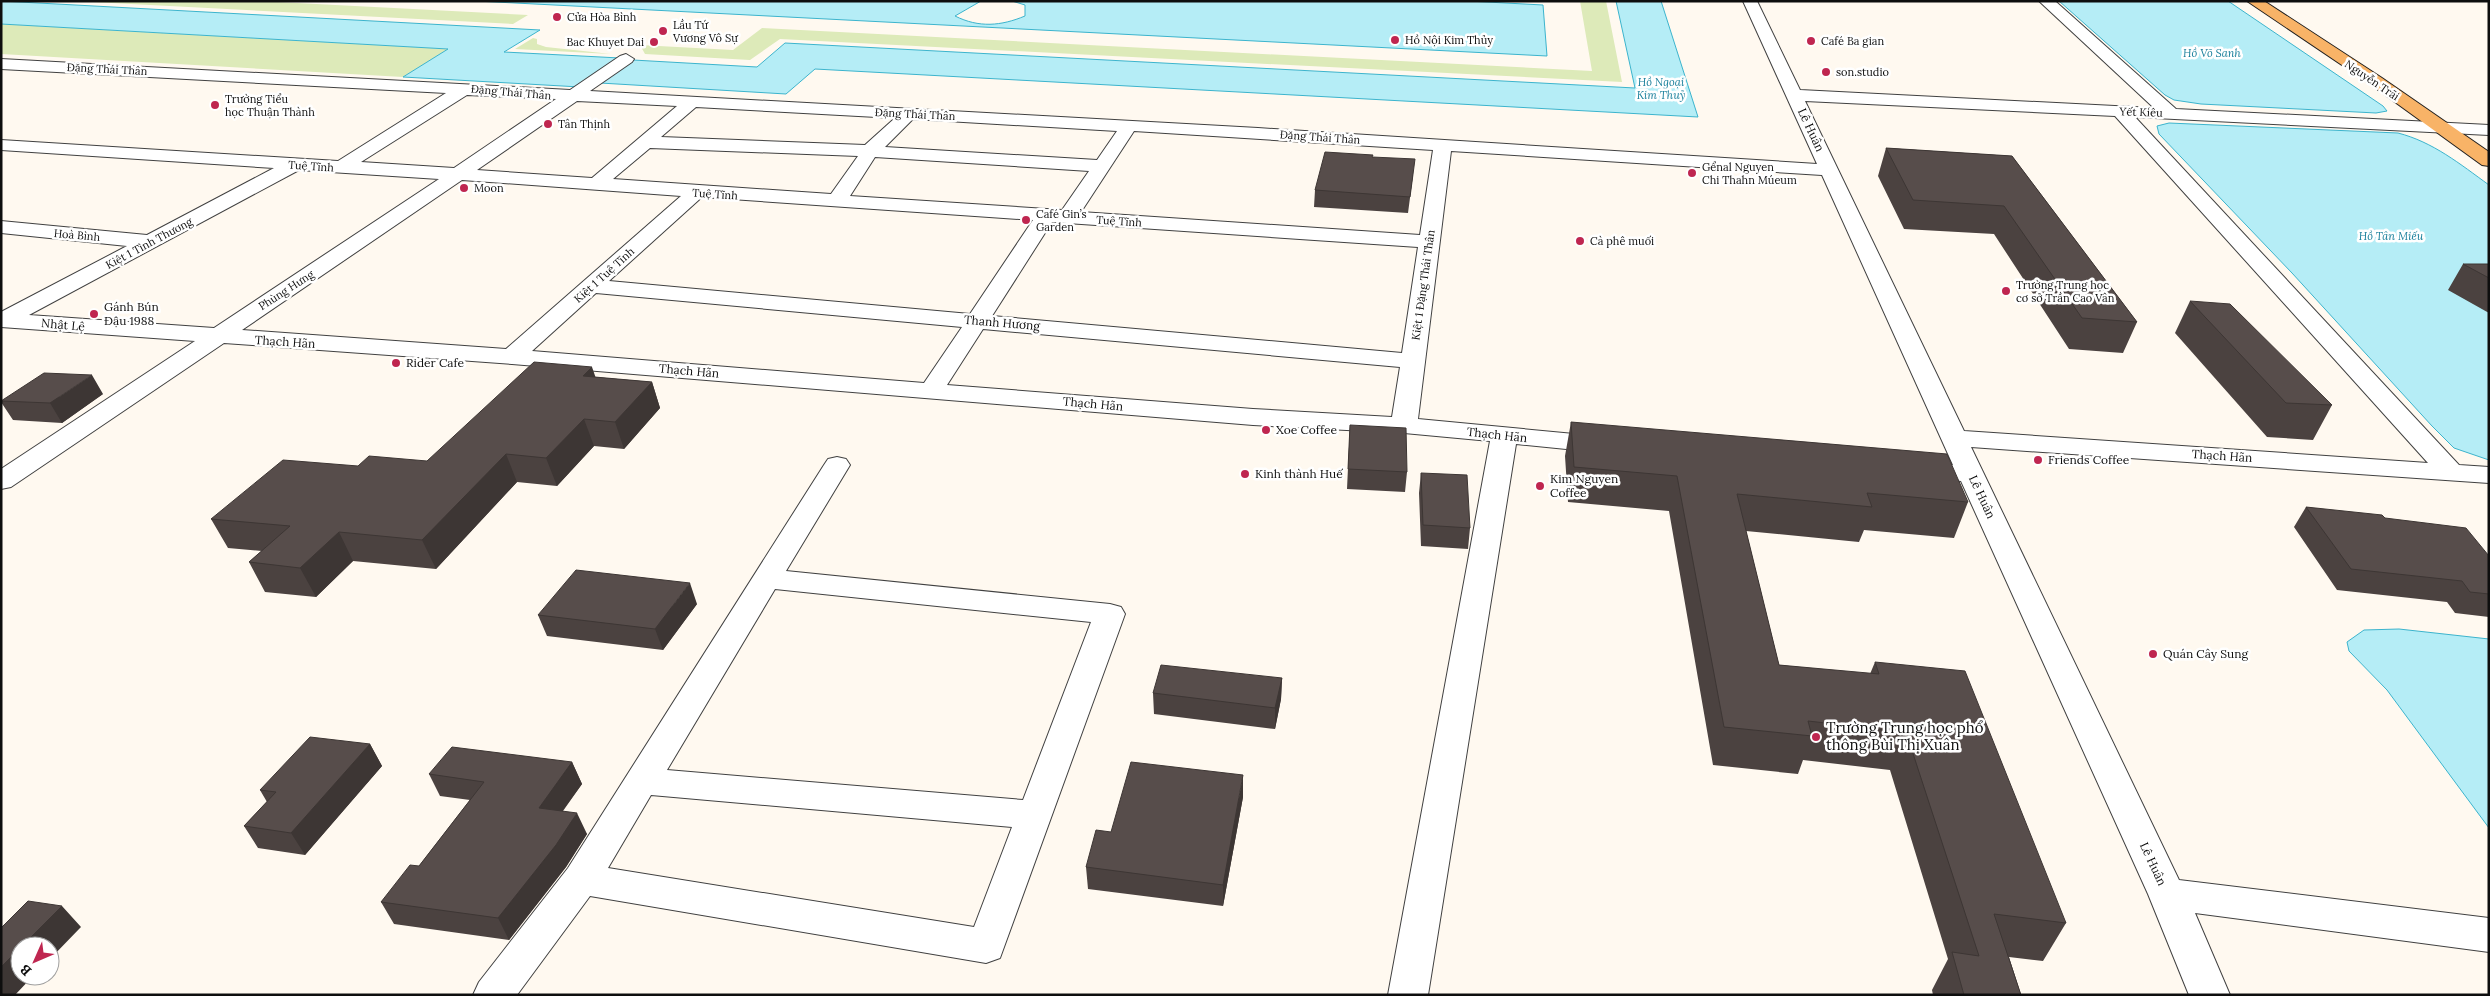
<svg xmlns="http://www.w3.org/2000/svg" width="2490" height="996" viewBox="0 0 2490 996" font-family="Lora,serif">
	<style>
		.green { fill: #ddeab9 }
		.water { fill: #b5edf6; stroke: #3cb4cd }
		.lines { fill: none; stroke-linecap: round; stroke-linejoin: round }
		.minor-casing { stroke: #414141; stroke-width: 2 }
		.major-casing { stroke: #1f1f1f; stroke-width: 2 }
		.minor { fill: #fff; fill-rule: evenodd }
		.major { fill: #f8b367; fill-rule: evenodd }
		.wall { fill: #4b4240 }
		.shaded-wall { fill: #3d3634 }
		.building { fill: #574d4b; stroke: #3d3634 }
		.poi-dot { fill: #bf2650; stroke: #fff; stroke-width: 2 }
		.labels { text-anchor: middle; stroke-width: 5; stroke-linejoin: round; paint-order: stroke }
		.far-poi-label { font-size: 11px; fill: #0e0e0e; stroke: #fff; text-anchor: start }
		.far-water-label { font-size: 11px; font-style: italic; fill: #177e9a; stroke: #fff }
		.far-street-label { font-size: 11px; fill: #0e0e0e; stroke: #fff }
		.street-label { font-size: 12px; fill: #0e0e0e; stroke: #fff }
		.poi-label { font-size: 12px; fill: #0e0e0e; stroke: #fff; text-anchor: start }
		.near-poi-label { font-size: 15px; fill: #0e0e0e; stroke: #fff; text-anchor: start }
	</style>
	<rect width="100%" height="100%" fill="#fff9f0"/>
	<!-- green -->
	<path class="green" d="M73,1h185l270,14 -15,9z
		M1580,1h26l16,81 -842,-43 -30,21 -105,-6 -5,-9 93,5 29,-22 830,43z
		M1,24l448,25 -46,28 -402,-23z
		M533,38l4,1v5l9,3 65,7 -96,-5z"/>
	<!-- water -->
	<path class="water" d="M1,1l539,29 -36,22 116,6 -40,29 -177,-10 45,-28 -447,-25z
		M476,1h505l-26,15c24,12 46,10 70,0v-11l-13,-4h456l75,4 4,51z
		M1616,1h45l37,116 -883,-48 -29,25 -186,-11 33,-23 124,7 28,-24 850,45z
		M2059,1h169l155,105 4,5 -11,2 -175,-9 -27,-4 -9,-5z
		M2169,123l229,10c35,9 62,31 91,52v275l-35,-12 -22,-22 -140,-153 -133,-139 -2,-8z
		M2399,629l90,10v189l-102,-138 -38,-39 -2,-9 17,-12z"/>
	<g class="lines">
		<defs>
			<path id="minor" d="M1743,1h14l43,89 354,18 -115,-107h16l121,108 313,16v10l-354,-18 324,348 30,2v16l-518,-36 208,433 310,38v34l-294,-39 35,82h-41l-41,-101 -187,-413 -52,-5 -4,-6 4,-6 9,-2 35,3 -131,-290 -371,-24 -33,268 188,18 9,2 4,6 -4,6 -9,2 -90,-9 -88,551h-40l102,-554 -86,-8 -151,-8 -741,-61 -288,-21 -213,144 -10,2v-20l194,-128 -194,-14v-15l126,-66 -126,-13v-12l146,14 127,-67 -273,-18v-10l337,21 108,-68 -445,-24v-10l569,31 50,-34 6,-2 8,5 -2,3 -42,29 668,37 559,36zM467,95l89,4 -102,69 -93,-6zM577,101l100,5 -85,72 -115,-8zM1805,101l310,15 313,347 -464,-32zM696,107l199,11 -30,27 -204,-8zM913,119l204,12 -20,29 -212,-13zM1134,131l299,19 -13,85 -339,-23zM650,148l208,8 -27,38 -218,-15zM875,157l214,14 -27,39 -212,-14zM299,170l140,9 -225,149 -185,-13zM462,180l219,16 -175,153 -264,-19zM702,197l331,23 -63,94 -361,-33zM1052,222l366,25 -16,106 -410,-37zM596,293l366,34 -38,56 -392,-32zM983,329l417,38 -8,50 -139,-8 -306,-24z
				M837,457l9,2 4,6 -64,106 324,33 11,3 4,7 -125,344 -14,5 -396,-67 -73,99h-44l6,-13 89,-114 256,-403 4,-6zM775,589l316,33 -68,178 -356,-30zM651,795l361,32 -38,100 -366,-59z"/>
			<path id="major" d="M2247,1h17l118,77 107,74v14l-7,-1 -112,-81z"/>
		</defs>
		<!-- minor casing -->
		<use href="#minor" class="minor-casing"/>
		<!-- major casing -->
		<use href="#major" class="major-casing"/>
		<!-- minor -->
		<use href="#minor" class="minor"/>
		<!-- major -->
		<use href="#major" class="major"/>
	</g>
	<!-- wall -->
	<path class="wall" d="M1886,148l126,8 125,166 -14,31 -54,-4 -75,-115 -90,-5 -26,-53z
		M1373,157l40,18 -5,38 -94,-6 1,-17z
		M2463,264h26v49l-41,-23z
		M2190,301l142,104 -19,35 -46,-3 -92,-104z
		M595,377l57,5 8,26 -36,41 -30,-3 -37,40 -40,-4 -81,87 -83,-8 -37,36 -51,-5 -16,-30 13,-11 -34,-3 -17,-29 216,-58z
		M103,394l-41,29 -49,-3 -12,-18v-1z
		M1571,422l397,80 -14,36 -90,-8 -5,12 -113,-11 33,134 91,9 5,-12 191,261 -23,38 -34,-4 12,38h-88l-1,-5 16,-31 -58,-189 -87,-10 -5,14 -85,-9 -44,-254 -101,-9 -3,-46z
		M1350,425l57,47 -2,20 -58,-3z
		M1421,473l49,55 -2,21 -47,-3 -2,-53z
		M2306,507l79,11 104,76v23l-34,-4 -8,-11 -110,-12 -43,-63z
		M697,604l-34,46 -116,-14 -9,-21z
		M1282,678l-1,21 -6,30 -121,-15 -1,-21z
		M370,744l12,22 -77,89 -47,-7 -14,-22 23,-24 -7,-12z
		M572,762l10,22 -19,27 24,23 -21,33 -57,73 -115,-16 -13,-22 38,-36 51,-66 -30,-4 -11,-22z
		M1243,797l-20,109 -135,-17 -2,-22 25,-35z"/>
	<!-- shaded-wall -->
	<path class="shaded-wall" d="M592,367l9,26 -18,-17z
		M92,375l11,19 -41,29 -12,-20z
		M652,382l8,26 -36,41 -9,-27z
		M584,419l10,27 -37,40 -11,-28z
		M506,454l11,28 -81,87 -14,-29z
		M339,532l14,29 -37,36 -16,-29z
		M690,583l7,21 -34,46 -8,-21z
		M1282,678l-1,21 -6,30v-21z
		M370,744l12,22 -77,89 -14,-22z
		M572,762l10,22 -33,45 -10,-21z
		M1243,775v22l-20,109v-21z
		M577,813l10,21 -21,33 -57,73 -11,-22z
		M62,906l19,21 -31,32v-13h-28z
		M20,948v28h13l-18,19h-14v-28z"/>
	<!-- building -->
	<path class="building" d="M1886,148l126,8 125,166 -55,-4 -78,-112 -91,-6z
		M1325,152l48,3 -1,2 43,2 -5,38 -95,-7z
		M2463,264h26v14z
		M2190,301l40,3 102,101 -46,-2z
		M534,362l58,5 -9,9 69,6 -37,40 -31,-3 -38,39 -40,-4 -84,86 -83,-8 -39,36 -51,-6 41,-36 -79,-7 72,-59 75,6 11,-10 58,5z
		M44,373l48,2 -42,28 -49,-2z
		M1571,422l376,32 21,48 -101,-9 5,14 -135,-13 42,171 100,9 -4,-12 90,9 101,252 -72,-9 27,81h-57l-12,-43 27,4 -73,-224 -98,-11 4,15 -88,-9 -47,-251 -103,-9z
		M1350,425l56,3 1,44 -59,-3z
		M1421,473l46,2 3,53 -47,-3z
		M2306,507l76,8 3,3 81,10 23,28v38l-19,-2 -8,-11 -111,-12z
		M576,570l114,13 -35,46 -117,-14z
		M1161,665l121,13 -7,30 -122,-15z
		M310,737l60,7 -79,89 -47,-7 32,-34 -16,-2z
		M452,747l120,15 -33,46 38,5 -21,32 -58,73 -117,-16 29,-37 9,1 65,-84 -55,-8z
		M1131,762l112,13 -20,110 -137,-18 10,-37 15,2z
		M28,901l34,5 -40,40h-2v2l-19,19v-39z"/>
	<!-- markers -->
	<g class="poi-dot">
		<circle cx="557" cy="17" r="5"/>
		<circle cx="663" cy="31" r="5"/>
		<circle cx="1395" cy="40" r="5"/>
		<circle cx="1811" cy="41" r="5"/>
		<circle cx="654" cy="42" r="5"/>
		<circle cx="1826" cy="72" r="5"/>
		<circle cx="215" cy="105" r="5"/>
		<circle cx="548" cy="124" r="5"/>
		<circle cx="1692" cy="173" r="5"/>
		<circle cx="464" cy="188" r="5"/>
		<circle cx="1026" cy="220" r="5"/>
		<circle cx="1580" cy="241" r="5"/>
		<circle cx="2006" cy="291" r="5"/>
		<circle cx="94" cy="314" r="5"/>
		<circle cx="396" cy="363" r="5"/>
		<circle cx="1266" cy="430" r="5"/>
		<circle cx="2038" cy="460" r="5"/>
		<circle cx="1245" cy="474" r="5"/>
		<circle cx="1540" cy="486" r="5"/>
		<circle cx="2153" cy="654" r="5"/>
		<circle cx="1816" cy="737" r="5"/>
	</g>
	<g class="labels">
		<!-- far-poi labels -->
		<g class="far-poi-label">
			<text x="567" y="21">Cửa Hòa Bình</text>
			<text x="673" y="29">Lầu Tứ<tspan x="673" dy="13">Vương Vô Sự</tspan></text>
			<text x="1405" y="44">Hồ Nội Kim Thủy</text>
			<text x="1821" y="45">Café Ba gian</text>
			<text x="644" y="46" text-anchor="end">Bac Khuyet Dai</text>
			<text x="1836" y="76">son.studio</text>
			<text x="225" y="103">Trường Tiểu<tspan x="225" dy="13">học Thuận Thành</tspan></text>
			<text x="558" y="128">Tân Thịnh</text>
			<text x="1702" y="171">Gểnal Nguyen<tspan x="1702" dy="13">Chi Thahn Múeum</tspan></text>
			<text x="474" y="192">Moon</text>
			<text x="1036" y="218">Café Gin’s<tspan x="1036" dy="13">Garden</tspan></text>
			<text x="1590" y="245">Cà phê muối</text>
			<text x="2016" y="289">Trường Trung học<tspan x="2016" dy="13">cơ sở Trần Cao Vân</tspan></text>
		</g>
		<!-- far-water labels -->
		<g class="far-water-label">
			<text x="2212" y="57">Hồ Võ Sanh</text>
			<text x="1661" y="86">Hồ Ngoại<tspan x="1661" dy="13">Kim Thuỷ</tspan></text>
			<text x="2391" y="240">Hồ Tân Miếu</text>
		</g>
		<!-- far-street labels -->
		<g class="far-street-label">
			<text transform="translate(107 69) rotate(3)" y="4">Đặng Thái Thân</text>
			<text transform="translate(2372 80) rotate(34)" y="4">Nguyễn Trãi</text>
			<text transform="translate(511 92) rotate(5)" y="4">Đặng Thái Thân</text>
			<text transform="translate(2141 112) rotate(2)" y="4">Yết Kiêu</text>
			<text transform="translate(915 114) rotate(3)" y="4">Đặng Thái Thân</text>
			<text transform="translate(1320 137) rotate(4)" y="4">Đặng Thái Thân</text>
			<text transform="translate(311 166) rotate(4)" y="4">Tuệ Tĩnh</text>
			<text transform="translate(715 194) rotate(4)" y="4">Tuệ Tĩnh</text>
			<text transform="translate(1119 221) rotate(4)" y="4">Tuệ Tĩnh</text>
			<text transform="translate(77 235) rotate(5)" y="4">Hoà Bình</text>
			<text transform="translate(149 243) rotate(-28)" y="4">Kiệt 1 Tình Thương</text>
			<text transform="translate(604 275) rotate(-42)" y="4">Kiệt 1 Tuệ Tĩnh</text>
			<text transform="translate(1423 285) rotate(-82)" y="4">Kiệt 1 Đặng Thái Thân</text>
			<text transform="translate(286 290) rotate(-33)" y="4">Phùng Hưng</text>
		</g>
		<!-- street labels -->
		<g class="street-label">
			<text transform="translate(1811 130) rotate(65)" y="4">Lê Huân</text>
			<text transform="translate(1002 323) rotate(5)" y="4">Thanh Hương</text>
			<text transform="translate(63 325) rotate(5)" y="4">Nhật Lệ</text>
			<text transform="translate(285 342) rotate(4)" y="4">Thạch Hãn</text>
			<text transform="translate(689 371) rotate(5)" y="4">Thạch Hãn</text>
			<text transform="translate(1093 404) rotate(5)" y="4">Thạch Hãn</text>
			<text transform="translate(1497 435) rotate(6)" y="4">Thạch Hãn</text>
			<text transform="translate(2222 456) rotate(4)" y="4">Thạch Hãn</text>
			<text transform="translate(1982 497) rotate(65)" y="4">Lê Huân</text>
			<text transform="translate(2153 864) rotate(65)" y="4">Lê Huân</text>
		</g>
		<!-- poi labels -->
		<g class="poi-label">
			<text x="104" y="311">Gánh Bún<tspan x="104" dy="14">Đậu 1988</tspan></text>
			<text x="406" y="367">Rider Cafe</text>
			<text x="1276" y="434">Xoe Coffee</text>
			<text x="2048" y="464">Friends Coffee</text>
			<text x="1255" y="478">Kinh thành Huế</text>
			<text x="1550" y="483">Kim Nguyen<tspan x="1550" dy="14">Coffee</tspan></text>
			<text x="2163" y="658">Quán Cây Sung</text>
		</g>
		<!-- near-poi labels -->
		<g class="near-poi-label">
			<text x="1826" y="733">Trường Trung học phổ<tspan x="1826" dy="17">thông Bùi Thị Xuân</tspan></text>
		</g>
	</g>
	<!-- border -->
	<rect width="2490" height="996" fill="none" stroke="#0e0e0e" stroke-width="5"/>
	<!-- north arrow -->
	<g transform="translate(35 961) rotate(225)"><circle r="24" fill="#ffffff" stroke="#9f9f9f"/>
	<path d="M0-4L9 19L0 12L-9 19Z" fill="#bf2650"/>
	<text y="-8" font-size="14" font-weight="bold" text-anchor="middle" fill="#0e0e0e">B</text>
	</g>
</svg>
